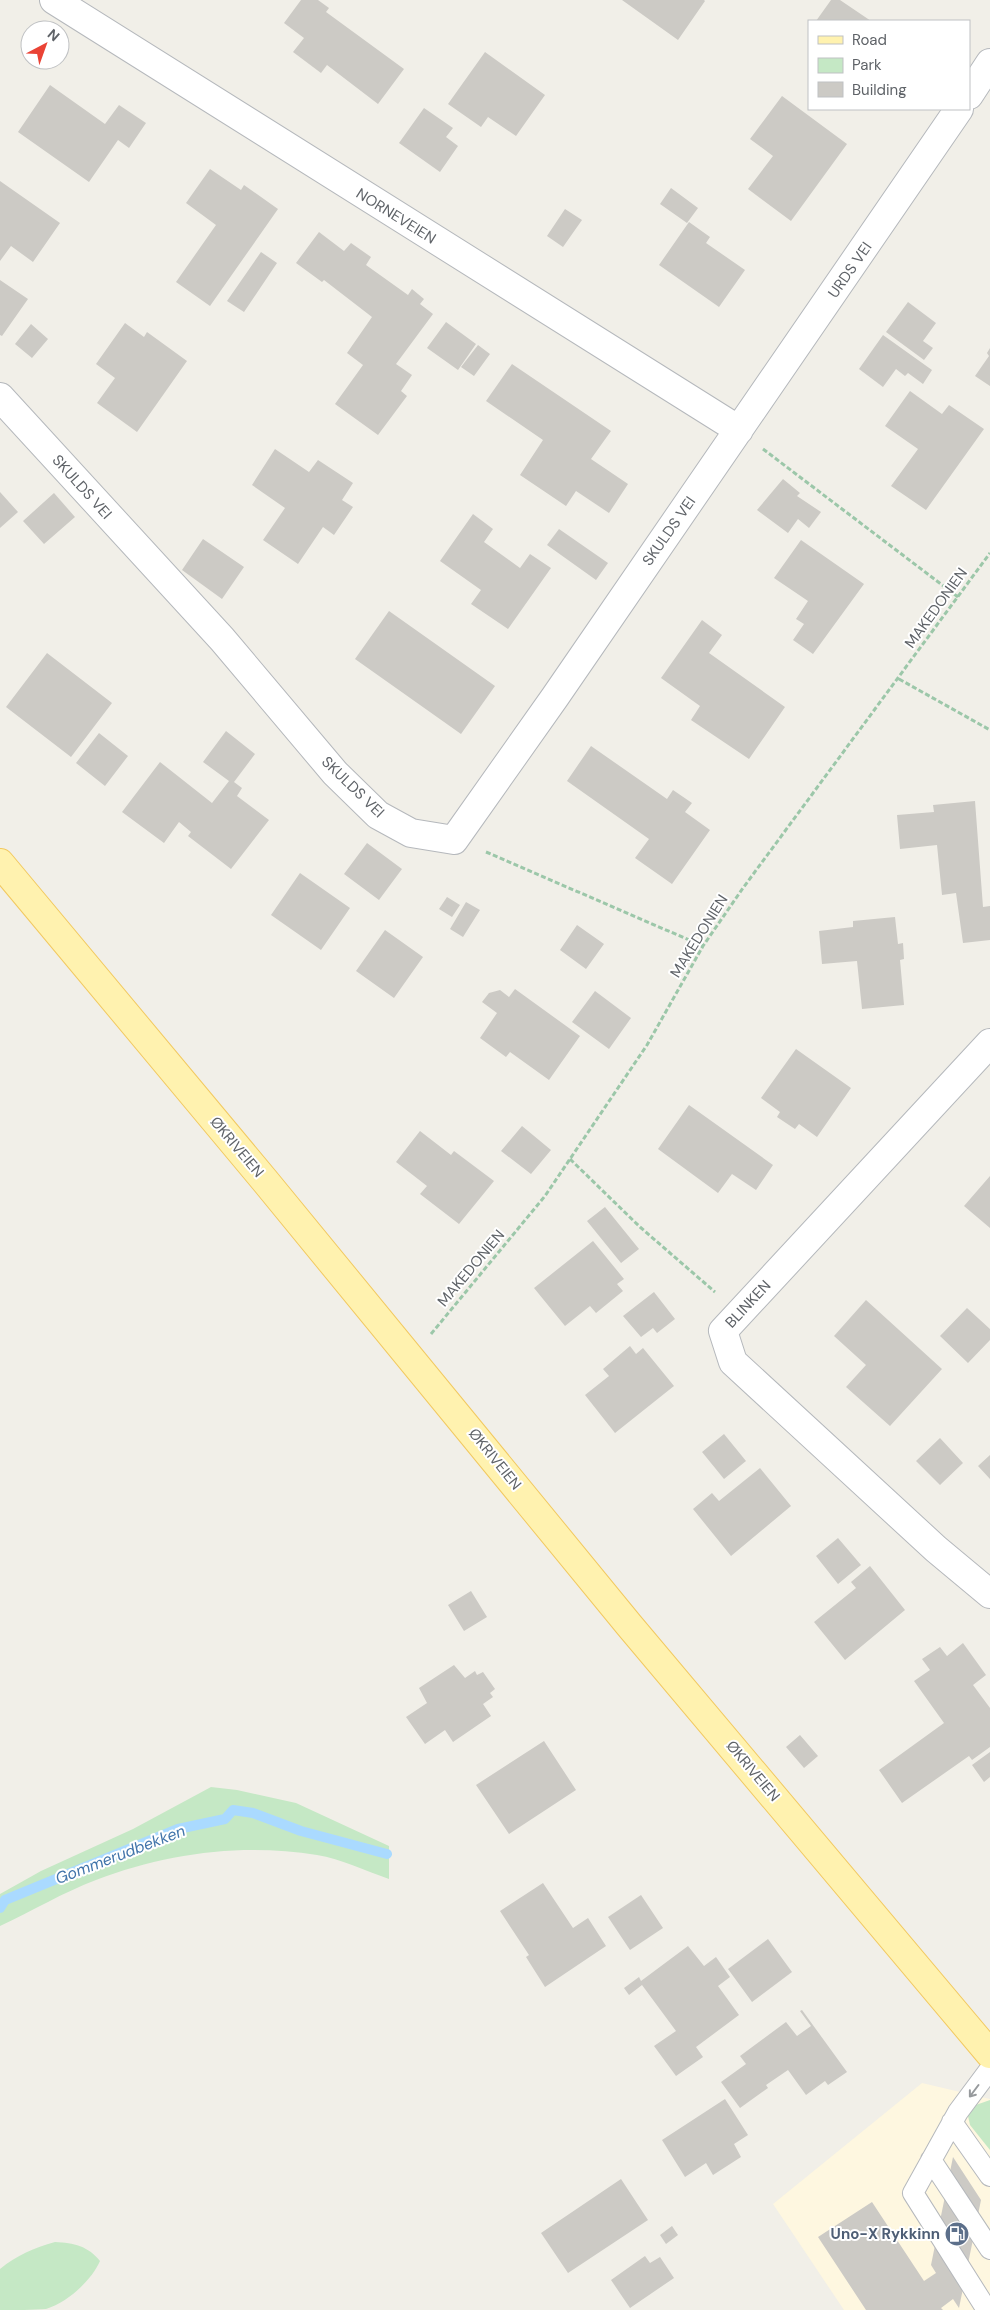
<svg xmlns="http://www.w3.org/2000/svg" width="990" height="2310" viewBox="0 0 990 2310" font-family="'DM Sans',sans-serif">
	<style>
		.commercial { fill: #fef7e0 }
		.green { fill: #c5e8c5 }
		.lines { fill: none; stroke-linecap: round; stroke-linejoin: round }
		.stream { stroke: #aadaff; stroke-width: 10 }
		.building { fill: #cccac5 }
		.lane-casing { stroke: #b5b8bc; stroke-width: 22 }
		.street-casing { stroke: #b5b8bc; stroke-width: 30 }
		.primary-casing { stroke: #f2c960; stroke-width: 30 }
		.path { stroke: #9cc7a9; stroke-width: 3; stroke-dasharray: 5 2.5; stroke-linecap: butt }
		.lane { stroke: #fff; stroke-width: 20 }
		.street { stroke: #fff; stroke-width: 28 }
		.primary { stroke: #fff2af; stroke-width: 28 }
		.oneway { stroke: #979a9d }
		.labels { text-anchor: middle; stroke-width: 4; stroke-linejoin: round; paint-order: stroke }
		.street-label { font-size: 15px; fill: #5f6368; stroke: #fff }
		.service-label { font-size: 15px; font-weight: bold; fill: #4e5e75; stroke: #fff; text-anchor: end }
		.water-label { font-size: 16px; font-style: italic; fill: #4174aa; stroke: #fff }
	</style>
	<rect width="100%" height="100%" fill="#f1efe8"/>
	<!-- commercial -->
	<path class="commercial" d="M922,2083l68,16v211h-146l-71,-106z"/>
	<!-- green -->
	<path class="green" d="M211,1787l26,3 59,13 93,43v33c-23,-8 -48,-20 -72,-24 -74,-12 -151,-2 -221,25 -32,12 -64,31 -96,46v-32l41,-23 92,-42z
		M990,2100v50l-20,-25 -2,-9 5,-10z
		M55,2242c19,1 33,4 45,19 -9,20 -32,41 -54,48 -12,1 -32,1 -46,1v-41c17,-14 34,-21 55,-27z"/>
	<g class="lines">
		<!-- stream -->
		<path class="stream" d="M0,1908l5,-8 173,-71 47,-10 8,-9 20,3 48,18 86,23"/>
	</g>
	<!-- building -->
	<path class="building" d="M301,0h17l11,8 -3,4 78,57 -26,35 -51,-39 -6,8 -28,-21 11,-14 -20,-15z
		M622,0h82l1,1 -27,39z
		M831,0h9l31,21h-55z
		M485,52l60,43 -29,41 -28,-19 -7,10 -33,-23z
		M50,85l55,39 14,-19 27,18 -17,25 -11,-8 -29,42 -71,-50z
		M782,96l65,48 -56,77 -43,-32 25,-33 -23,-17z
		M424,108l29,20 -7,9 12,9 -18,26 -41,-29z
		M210,169l31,21 3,-5 34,24 -68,97 -34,-24 40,-57 -30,-22z
		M0,181l60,42 -27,39 -22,-16 -11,15z
		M671,188l27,20 -11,15 -27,-19z
		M565,209l17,11 -19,27 -16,-11z
		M689,222l21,15 -4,6 39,27 -26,37 -60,-42z
		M319,232l25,19 7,-8 20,14 -5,8 42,30 4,-6 12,10 -4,5 13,10 -37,50 16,11 -11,16 6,5 -29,39 -43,-31 28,-39 -16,-12 25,-36 -48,-37 -2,2 -26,-19z
		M261,252l16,11 -33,49 -17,-11z
		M0,280l28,19 -26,37 -2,-1z
		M908,302l28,21 -13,18 10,7 -9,12 -38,-28z
		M446,322l30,22 -18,26 -31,-22z
		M125,323l19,14 3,-5 40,29 -50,71 -40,-29 18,-25 -19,-14z
		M31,324l17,15 -16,19 -17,-14z
		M883,335l49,35 -9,14 -15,-11 -3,3 -9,-7 -13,18 -24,-18z
		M478,345l12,9 -16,22 -13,-9z
		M990,348v38l-15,-10 14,-20 -2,-3z
		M512,364l99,67 -20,28 37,25 -19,29 -33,-22 -10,15 -46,-31 23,-35 -57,-39z
		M910,391l32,23 7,-9 35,24 -58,81 -35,-24 27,-37 -33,-23z
		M275,449l34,23 9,-12 35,23 -11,17 11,7 -19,28 -11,-8 -25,37 -35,-24 22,-32 -33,-23z
		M783,479l17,14 -3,3 24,16 -12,16 -11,-9 -10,14 -31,-23z
		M0,492l18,20 -18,16z
		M54,493l21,24 -31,27 -21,-23z
		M473,514l20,15 -9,13 36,26 10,-14 21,14 -43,61 -37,-25 10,-14 -41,-29z
		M559,529l49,34 -12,17 -49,-35z
		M203,539l41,28 -22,32 -40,-29z
		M801,540l63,44 -51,70 -20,-14 11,-16 -8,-5 12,-18 -34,-23z
		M389,611l106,75 -34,48 -106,-75z
		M702,620l20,15 -13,18 76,54 -36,52 -58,-39 9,-14 -39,-28z
		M47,653l65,50 -41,54 -65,-50z
		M226,731l29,23 -21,28 8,6 -5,8 32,24 -38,49 -43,-33 3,-4 -12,-10 -15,21 -42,-31 38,-50 52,41 17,-22 -26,-19z
		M99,733l29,23 -23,30 -29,-23z
		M591,746l76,53 6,-9 19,13 -7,9 25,18 -38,54 -37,-26 14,-19 -82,-58z
		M975,801l8,106 7,-1v34l-27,3 -7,-50 -14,2 -5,-50 -37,4 -3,-34 37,-3 -1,-7z
		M367,843l35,26 -23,31 -35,-26z
		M300,873l50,35 -29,42 -50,-35z
		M447,897l13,8 -8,12 -13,-8z
		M466,902l14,8 -17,27 -13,-8z
		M895,917l3,27 5,-1 1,16 -4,1 4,45 -42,4 -5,-48 -35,3 -3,-33 34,-4v-6z
		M577,925l27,19 -18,25 -26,-19z
		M385,930l38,27 -29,41 -38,-27z
		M515,989l65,47 -31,44 -39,-28 -4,5 -26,-19 17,-25 -15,-11 7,-9 11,-3 9,7z
		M595,991l36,27 -22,31 -37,-27z
		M796,1049l55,39 -34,49 -18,-13 -4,5 -18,-12 3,-5 -19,-14z
		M689,1105l84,60 -17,25 -24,-16 -14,19 -60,-44z
		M522,1126l29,24 -20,24 -30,-23z
		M420,1131l31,24 3,-4 40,30 -35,43 -39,-30 7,-8 -31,-24z
		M990,1176v52l-26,-22z
		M605,1207l34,42 -18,14 -34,-42z
		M593,1241l31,38 -7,5 6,7 -27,22 -6,-7 -25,20 -31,-38z
		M654,1292l21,27 -18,14 -4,-5 -12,9 -18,-21z
		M866,1300l76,69 -52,57 -44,-39 20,-22 -32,-29z
		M967,1308l23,21v11l-22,23 -28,-27z
		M630,1346l6,8 7,-6 31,38 -59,47 -30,-38 24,-19 -6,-7z
		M724,1434l22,27 -22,18 -22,-27z
		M940,1438l23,25 -23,22 -24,-24z
		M990,1455v24l-12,-13z
		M760,1468l31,38 -60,50 -38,-47 19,-16 7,8z
		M838,1538l23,27 -23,19 -22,-28z
		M870,1566l35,44 -60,50 -31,-38 42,-34 -5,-6z
		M471,1591l16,26 -23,14 -16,-26z
		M963,1643l23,32 -13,10 17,23v39l-18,13 -3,-4 -67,47 -23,-33 65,-47 -30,-42 16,-11 -8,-11 18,-12 7,9z
		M454,1665l11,13 10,-7 2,4 6,-3 12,17 -5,4 3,4 -10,7 8,12 -38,26 -8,-12 -20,14 -19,-27 21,-14 -8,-15z
		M800,1735l18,21 -14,12 -18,-21z
		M544,1741l32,49 -67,44 -33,-49z
		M990,1752v25l-6,5 -12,-17z
		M543,1883l30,45 15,-10 18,28 -61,41 -19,-30 3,-2 -29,-44z
		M641,1895l22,33 -33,22 -22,-33z
		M768,1939l24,33 -40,30 -24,-33z
		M688,1946l16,20 12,-9 14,20 -12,9 21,29 -43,32 7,10 -27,19 -22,-30 22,-15 -34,-46 -13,10 -5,-7 15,-11 2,4z
		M802,2010l45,62 -19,13 -3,-4 -19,14 -18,-25 -22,15 2,3 -28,20 -19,-26 25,-18 -6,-8 46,-34 11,14 14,-10 -11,-15z
		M725,2099l23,36 -14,9 7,13 -28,18 -7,-12 -21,14 -23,-37z
		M953,2157l28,43 -22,108 -6,-9 -12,9 2,2h-77l-48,-73 54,-35 52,79 12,-8 -5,-8z
		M621,2179l27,41 -80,53 -27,-40z
		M672,2226l6,9 -12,9 -6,-9z
		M645,2256l5,7 10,-6 14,21 -44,30 -19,-28z"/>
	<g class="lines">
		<defs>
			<path id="lane" d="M952,2122l38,54
				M931,2160l59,89
				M987,2310l-74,-117 45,-81 32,-43"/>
			<path id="street" d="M54,0l685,430
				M969,95l21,-32
				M0,397l222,242 113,134 43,42 33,18 43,7 101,-143 404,-588
				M990,1043l-267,288 10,31 203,187 54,45"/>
			<path id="primary" d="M0,863l266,319 363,443 361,429"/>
		</defs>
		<!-- lane casing -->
		<use href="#lane" class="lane-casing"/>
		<!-- street casing -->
		<use href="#street" class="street-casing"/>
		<!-- primary casing -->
		<use href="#primary" class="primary-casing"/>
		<!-- path -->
		<path class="path" d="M763,449l195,148
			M899,679l91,51
			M486,852l217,94
			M570,1159l70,68 75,65
			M431,1334l114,-138 102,-151 56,-99 40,-58 247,-335"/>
		<!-- lane -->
		<use href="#lane" class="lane"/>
		<!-- street -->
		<use href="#street" class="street"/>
		<!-- primary -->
		<use href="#primary" class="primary"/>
	</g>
	<!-- one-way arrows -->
	<defs><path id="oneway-shaft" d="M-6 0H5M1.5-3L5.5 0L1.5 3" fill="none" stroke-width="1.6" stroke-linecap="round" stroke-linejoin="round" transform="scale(1.25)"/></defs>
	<use class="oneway" href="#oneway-shaft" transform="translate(974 2091) rotate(127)"/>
	<!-- icons -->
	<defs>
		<symbol id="fuel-disc" viewBox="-11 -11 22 22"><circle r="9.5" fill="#5c6f8a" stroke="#fff"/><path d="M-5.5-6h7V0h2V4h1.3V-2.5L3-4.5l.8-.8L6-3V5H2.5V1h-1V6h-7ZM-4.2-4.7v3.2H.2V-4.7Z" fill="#fff"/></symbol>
	</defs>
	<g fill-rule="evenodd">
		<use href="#fuel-disc" x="943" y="2220" width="28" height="28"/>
	</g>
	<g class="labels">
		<!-- street labels -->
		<g class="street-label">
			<text transform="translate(396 216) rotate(32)" y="5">NORNEVEIEN</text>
			<text transform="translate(850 270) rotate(-55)" y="5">URDS VEI</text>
			<text transform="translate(82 487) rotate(48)" y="5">SKULDS VEI</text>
			<text transform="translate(669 531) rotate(-55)" y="5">SKULDS VEI</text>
			<text transform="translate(936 608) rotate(-54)" y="5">MAKEDONIEN</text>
			<text transform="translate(353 787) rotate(44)" y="5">SKULDS VEI</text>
			<text transform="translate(699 936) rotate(-58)" y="5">MAKEDONIEN</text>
			<text transform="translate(237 1147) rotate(50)" y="5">ØKRIVEIEN</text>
			<text transform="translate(471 1268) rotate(-50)" y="5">MAKEDONIEN</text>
			<text transform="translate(748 1304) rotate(-47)" y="5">BLINKEN</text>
			<text transform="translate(495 1459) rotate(51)" y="5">ØKRIVEIEN</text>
			<text transform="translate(753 1771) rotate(50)" y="5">ØKRIVEIEN</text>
		</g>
		<!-- service labels -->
		<g class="service-label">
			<text x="940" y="2239">Uno-X Rykkinn</text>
		</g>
		<!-- water labels -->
		<g class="water-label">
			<text transform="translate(120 1854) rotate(-21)" y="6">Gommerudbekken</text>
		</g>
	</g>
	<!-- legend -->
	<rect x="808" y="20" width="162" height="90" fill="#ffffff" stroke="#bfc1c3"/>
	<rect x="818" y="36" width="25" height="8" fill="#fff2af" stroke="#bfc1c3"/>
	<text x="852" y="45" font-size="15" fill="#5f6368">Road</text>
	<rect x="818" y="58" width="25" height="15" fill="#c5e8c5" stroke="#bfc1c3"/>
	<text x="852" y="70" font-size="15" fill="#5f6368">Park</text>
	<rect x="818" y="82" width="25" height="15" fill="#cccac5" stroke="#bfc1c3"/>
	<text x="852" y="95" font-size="15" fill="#5f6368">Building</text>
	<!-- north arrow -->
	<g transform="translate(45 45) rotate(41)"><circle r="24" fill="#ffffff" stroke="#bfc1c3"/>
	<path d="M0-4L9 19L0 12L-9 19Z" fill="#ea4335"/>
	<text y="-8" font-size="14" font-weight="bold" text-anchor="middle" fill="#5f6368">N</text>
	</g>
</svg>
